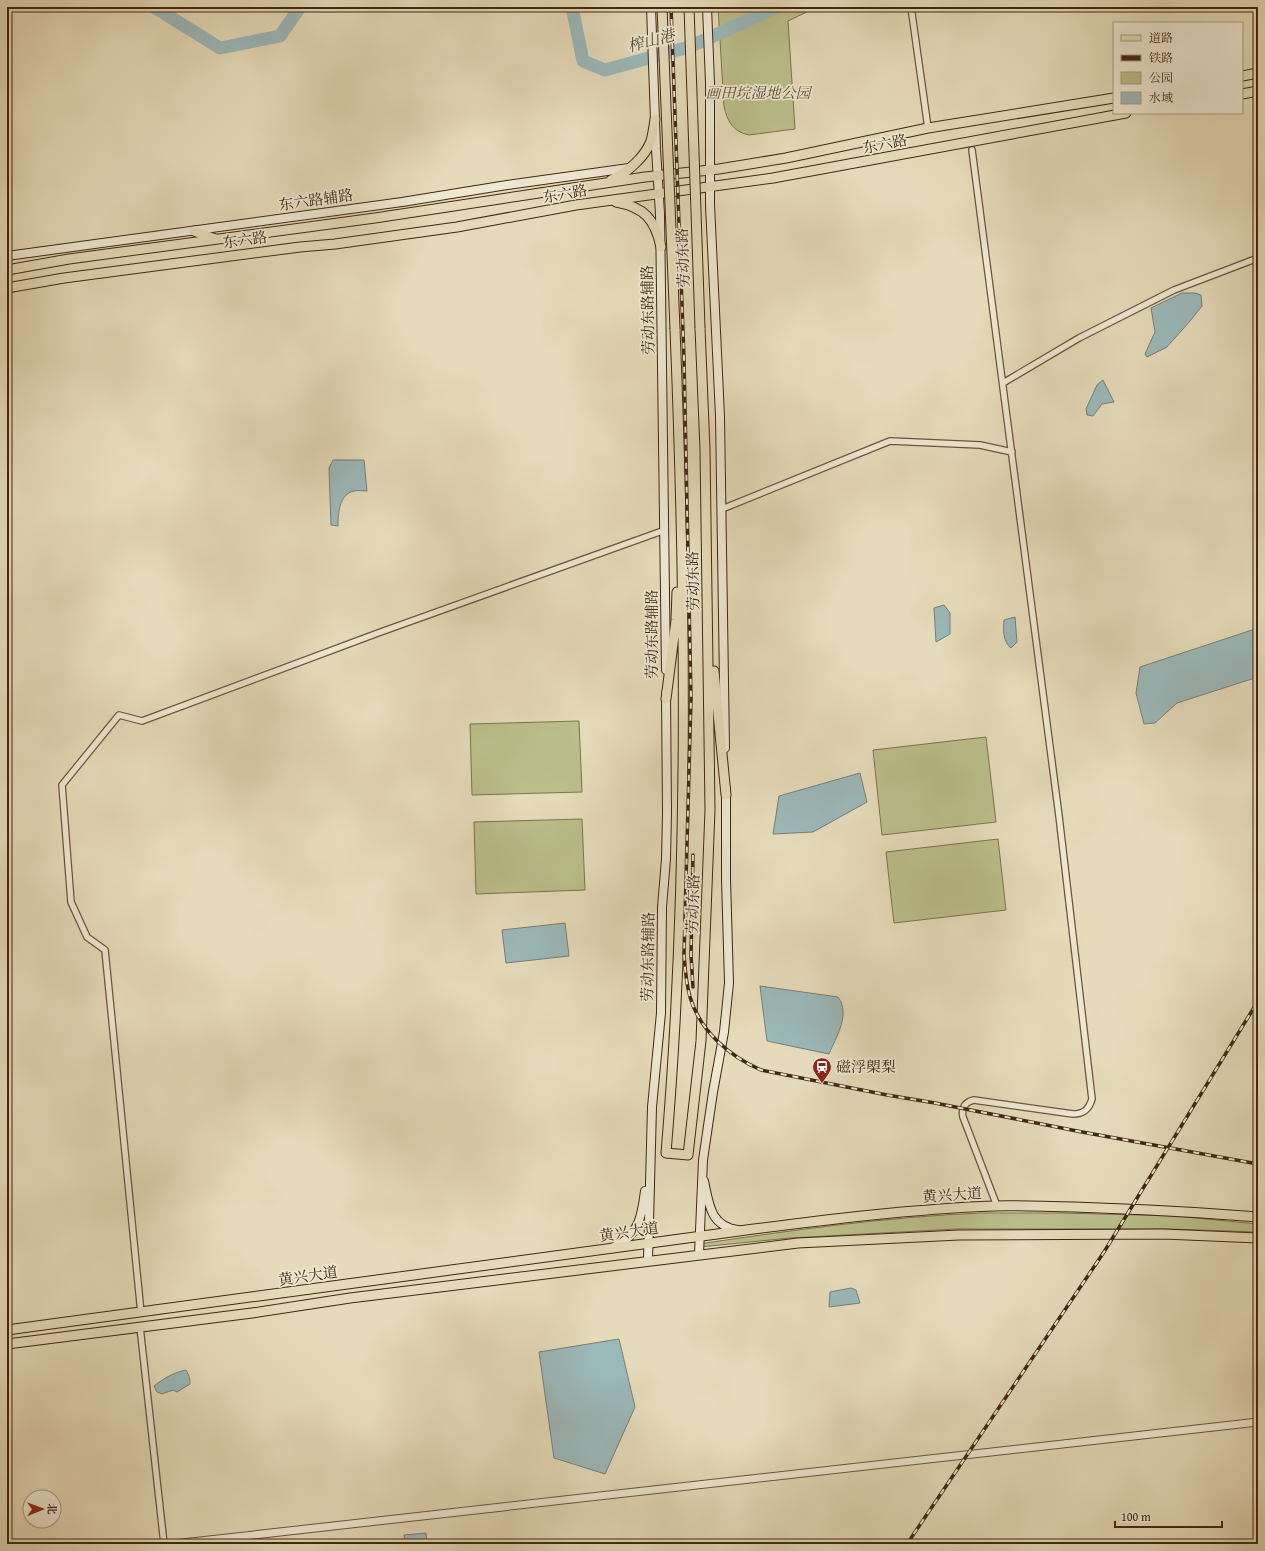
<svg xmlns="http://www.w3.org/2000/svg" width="1265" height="1551" viewBox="0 0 1265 1551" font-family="'Gentium Book Plus','Noto Serif SC',serif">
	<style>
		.green { fill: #bbbe8b; stroke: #7e724e }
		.water { fill: #9bb8ba; stroke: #777e76 }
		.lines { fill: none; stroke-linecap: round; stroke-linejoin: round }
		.stream { stroke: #777e76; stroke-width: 2 }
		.river { stroke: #9bb8ba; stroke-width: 13 }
		.minor-casing { stroke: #6a543a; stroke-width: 8 }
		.tertiary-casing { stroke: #6a543a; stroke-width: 9 }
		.secondary-casing { stroke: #412710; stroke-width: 10 }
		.primary-casing { stroke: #412710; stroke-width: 11 }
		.trunk-casing { stroke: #412710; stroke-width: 11 }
		.minor { stroke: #eee7d2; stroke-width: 5.5 }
		.tertiary { stroke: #eee7d2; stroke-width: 7 }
		.secondary { stroke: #eee7d2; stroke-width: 8 }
		.primary { stroke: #e5dab9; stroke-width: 9 }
		.trunk { stroke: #e5dab9; stroke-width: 9 }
		.rail-casing { stroke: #412710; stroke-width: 3.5 }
		.rail { stroke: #eee7d2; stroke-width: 2; stroke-dasharray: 6; stroke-linecap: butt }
		.trunk-bridge-casing { stroke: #412710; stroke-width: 11; stroke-linecap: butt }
		.trunk-bridge { stroke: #e5dab9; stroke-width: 9 }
		.labels { text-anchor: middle; stroke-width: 3.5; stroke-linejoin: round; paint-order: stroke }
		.park-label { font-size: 15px; font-style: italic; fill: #604d2f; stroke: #eee7d2 }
		.street-label { font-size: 15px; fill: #412710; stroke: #eee7d2 }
		.poi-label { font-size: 15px; fill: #412710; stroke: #eee7d2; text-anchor: start }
		.water-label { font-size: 16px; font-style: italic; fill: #584b3a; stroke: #eee7d2 }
	</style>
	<rect width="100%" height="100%" fill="#e5dab9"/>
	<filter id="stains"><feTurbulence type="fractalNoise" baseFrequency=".005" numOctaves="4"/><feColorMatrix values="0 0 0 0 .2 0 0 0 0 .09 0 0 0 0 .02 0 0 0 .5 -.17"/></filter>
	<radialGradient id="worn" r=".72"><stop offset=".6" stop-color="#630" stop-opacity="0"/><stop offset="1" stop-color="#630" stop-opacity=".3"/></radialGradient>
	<!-- green -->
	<path class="green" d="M718,7h99l-29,14 7,108 -46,6c-16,-3 -22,-14 -25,-29z
		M579,721l3,71 -110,3 -2,-71z
		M986,737l10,85 -114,13 -9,-85z
		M582,819l3,71 -109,4 -2,-72z
		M998,839l8,71 -112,13 -8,-71z
		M981,1213h81l114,3 82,8v8l-87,-3h-215l-166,9 -90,9 -1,-3c94,-14 187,-27 282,-31z"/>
	<!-- water -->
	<path class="water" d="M1182,293h13l6,2 1,11 -12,15 -23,26 -20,10 -2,-3 10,-22 -4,-24z
		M1103,380l11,22 -12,2 -9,12 -6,-1 -1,-6 11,-24z
		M333,460h31l3,31c-4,0 -9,-1 -13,0 -15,3 -16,23 -16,35l-7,-1 -2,-57z
		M944,605l6,8v21l-14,8 -2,-34z
		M1015,617l2,25 -6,6c-8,-6 -8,-19 -7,-28z
		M1258,628v49l-81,26 -22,20 -11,1 -8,-31 4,-26z
		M860,773l7,29 -54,30 -40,2 6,-38z
		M565,923l4,33 -63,7 -4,-33z
		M760,986l78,11c13,17 -2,40 -9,57l-62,-13z
		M851,1288l5,2 4,13 -31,4 1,-15z
		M619,1339l16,68 -30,67 -51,-16 -15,-106z
		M186,1370c3,5 4,8 4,14l-13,8 -4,-2 -11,4 -5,-2 -3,-6c10,-8 19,-13 32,-16z
		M426,1533l1,11h-22l-1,-9z"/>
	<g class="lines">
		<!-- stream -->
		<path class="stream" d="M703,1540l18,4"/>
		<!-- river -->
		<path class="river" d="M154,7l66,41 60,-12 20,-29
			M572,7l11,54 22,9 84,-23 88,-40"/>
		<defs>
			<path id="minor" d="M911,7l17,121
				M972,150l87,666 33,283c-3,10 -8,15 -19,15l-99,-14c-9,2 -13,8 -11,17l34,89
				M1003,383l76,-45 95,-48 84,-32
				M722,509l168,-68 90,4 32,7
				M141,1313l-36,-363 -18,-13 -16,-35 -9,-117 57,-70 23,6 236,-88 287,-103
				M140,1327l24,217"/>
			<path id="tertiary" d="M173,1544l1085,-122"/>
			<path id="secondary" d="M651,7l5,142 4,65 6,456
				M707,7l3,76v122l10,211 5,332
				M7,256l395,-54 105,-17 122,-17
				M704,1181c5,23 6,45 34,49
				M614,1247c25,-11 28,-32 31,-56
				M699,1254l4,-94 10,-68 11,-60 5,-49 -3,-104v-90
				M648,1260l4,-153 9,-94 1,-106 4,-48 1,-46 -1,-120"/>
			<path id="primary" d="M1242,76l16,-3
				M1242,94l16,-3
				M611,180c16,-7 34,-23 40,-39 2,-7 3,-15 4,-22
				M616,202c28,5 39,17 45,45
				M194,231l21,8
				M7,270l62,-11 306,-41 270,-41 74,-8 67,-11 142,-30 186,-30
				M7,288l57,-10 236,-31 35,-3 122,-17 119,-22 197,-27 353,-65"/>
			<path id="trunk" d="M675,329c11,275 14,550 -9,824l22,2 13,-114 9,-231 -5,-360 -5,-122
				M714,671l12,124
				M666,699l10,-79 1,-28
				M7,1330l732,-99c85,-11 171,-22 256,-25 26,-1 53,1 79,1 61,2 123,5 184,10
				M7,1344l245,-31 98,-15 448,-55 161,-8 204,-1 95,4"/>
		</defs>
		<!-- minor casing -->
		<use href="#minor" class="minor-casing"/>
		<!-- tertiary casing -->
		<use href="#tertiary" class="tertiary-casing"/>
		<!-- secondary casing -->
		<use href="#secondary" class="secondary-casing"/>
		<!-- primary casing -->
		<use href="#primary" class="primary-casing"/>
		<!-- trunk casing -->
		<use href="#trunk" class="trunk-casing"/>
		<!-- minor -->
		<use href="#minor" class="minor"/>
		<!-- tertiary -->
		<use href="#tertiary" class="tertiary"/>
		<!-- secondary -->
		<use href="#secondary" class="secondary"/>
		<!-- primary -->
		<use href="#primary" class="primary"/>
		<!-- trunk -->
		<use href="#trunk" class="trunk"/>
		<defs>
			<path id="rail" d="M671,7l13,352 7,339 -7,256c1,15 2,29 6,43 10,34 39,59 71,73l126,25 48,8 147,29 176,32
				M693,855l-2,100 2,32
				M907,1544l197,-292 154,-251"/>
		</defs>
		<!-- rail casing -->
		<use href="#rail" class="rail-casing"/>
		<!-- rail -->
		<use href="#rail" class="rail"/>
		<defs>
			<path id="trunk-bridge" d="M662,7l13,322
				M689,7l11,321"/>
		</defs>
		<!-- trunk-bridge casing -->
		<use href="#trunk-bridge" class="trunk-bridge-casing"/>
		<!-- trunk-bridge -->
		<use href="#trunk-bridge" class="trunk-bridge"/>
	</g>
	<!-- icons -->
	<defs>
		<symbol id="station-pin" viewBox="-11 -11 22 30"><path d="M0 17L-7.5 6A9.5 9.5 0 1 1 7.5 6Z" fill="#8f2418" stroke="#eee7d2"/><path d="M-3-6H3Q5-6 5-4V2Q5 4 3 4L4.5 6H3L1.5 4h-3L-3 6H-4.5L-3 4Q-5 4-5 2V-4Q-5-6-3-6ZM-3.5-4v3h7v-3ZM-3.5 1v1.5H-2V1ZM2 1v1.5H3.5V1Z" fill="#fff"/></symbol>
	</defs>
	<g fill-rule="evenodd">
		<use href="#station-pin" x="811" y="1056" width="22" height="30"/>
	</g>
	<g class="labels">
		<!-- park labels -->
		<g class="park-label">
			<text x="758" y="98">画田垸湿地公园</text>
		</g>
		<!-- street labels -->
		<g class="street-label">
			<text transform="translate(885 144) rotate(-11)" y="5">东六路</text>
			<text transform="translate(565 194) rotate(-10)" y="5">东六路</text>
			<text transform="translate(316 200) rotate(-8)" y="5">东六路辅路</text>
			<text transform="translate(245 240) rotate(-8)" y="5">东六路</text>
			<text transform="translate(683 258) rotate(-92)" y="5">劳动东路</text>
			<text transform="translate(648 310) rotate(-91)" y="5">劳动东路辅路</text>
			<text transform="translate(693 581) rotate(-91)" y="5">劳动东路</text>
			<text transform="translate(652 634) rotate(-90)" y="5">劳动东路辅路</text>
			<text transform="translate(693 904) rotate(-88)" y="5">劳动东路</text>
			<text transform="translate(648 957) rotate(-89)" y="5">劳动东路辅路</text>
			<text transform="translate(952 1195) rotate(-4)" y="5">黄兴大道</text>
			<text transform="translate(629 1232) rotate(-8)" y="5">黄兴大道</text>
			<text transform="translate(308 1276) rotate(-8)" y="5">黄兴大道</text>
		</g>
		<!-- poi labels -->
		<g class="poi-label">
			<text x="836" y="1072">磁浮㮾梨</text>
		</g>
		<!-- water labels -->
		<g class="water-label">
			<text transform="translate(651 40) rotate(-15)" y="6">榨山港</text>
		</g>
	</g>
	<!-- margin -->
	<rect width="1265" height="1551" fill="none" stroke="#e5dab9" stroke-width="24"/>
	<rect x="8" y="8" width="1249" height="1535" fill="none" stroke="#412710" stroke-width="2"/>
	<rect x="12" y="12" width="1241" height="1527" fill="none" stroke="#412710"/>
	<!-- legend -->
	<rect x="1113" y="22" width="130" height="92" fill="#eee7d2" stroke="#a99a84"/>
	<rect x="1121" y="35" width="20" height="6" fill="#e5dab9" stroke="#a99a84"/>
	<text x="1149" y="42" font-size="12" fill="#412710">道路</text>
	<rect x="1121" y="55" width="20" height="6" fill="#412710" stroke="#a99a84"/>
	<text x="1149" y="62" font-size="12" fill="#412710">铁路</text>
	<rect x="1121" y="72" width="20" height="12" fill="#bbbe8b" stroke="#a99a84"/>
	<text x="1149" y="82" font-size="12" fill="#412710">公园</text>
	<rect x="1121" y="92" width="20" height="12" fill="#9bb8ba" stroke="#a99a84"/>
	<text x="1149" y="102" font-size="12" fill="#412710">水域</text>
	<!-- north arrow -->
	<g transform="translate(42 1509) rotate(89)"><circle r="19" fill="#eee7d2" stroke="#a99a84"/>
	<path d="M0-3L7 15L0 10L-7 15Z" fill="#8f2418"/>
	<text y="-6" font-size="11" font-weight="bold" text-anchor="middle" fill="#412710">北</text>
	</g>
	<!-- scale -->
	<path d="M1115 1521v6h107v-6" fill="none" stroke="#412710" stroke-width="2"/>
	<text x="1121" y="1521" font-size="12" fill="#412710" stroke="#eee7d2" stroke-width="3" paint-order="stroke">100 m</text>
	<rect width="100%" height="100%" filter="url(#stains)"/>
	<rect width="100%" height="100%" fill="url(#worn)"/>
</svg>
